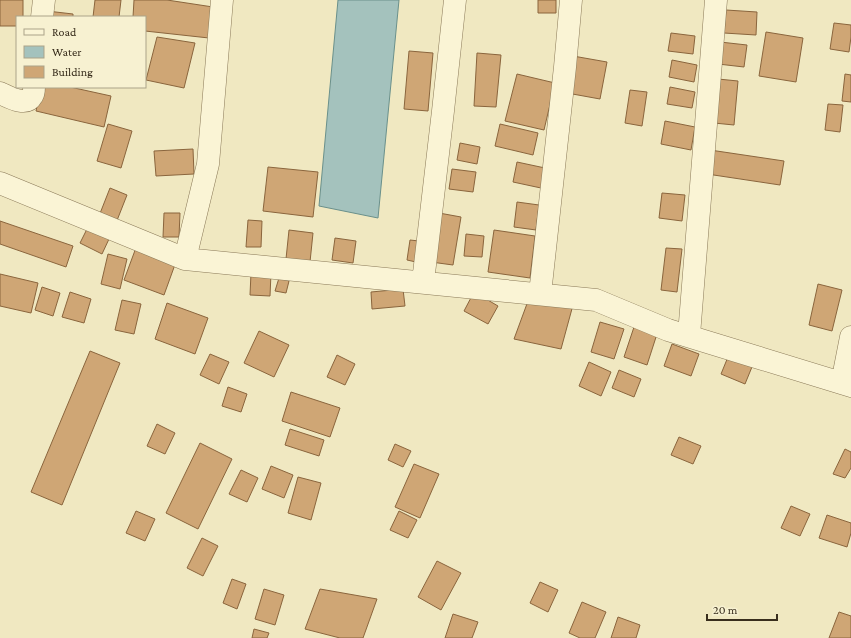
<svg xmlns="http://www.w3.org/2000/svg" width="851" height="638" viewBox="0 0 851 638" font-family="'Crimson Pro',serif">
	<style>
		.water { fill: #a4c2bd; stroke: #6a908b }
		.building { fill: #cfa675; stroke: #8a653d }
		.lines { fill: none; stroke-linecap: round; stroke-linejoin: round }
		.minor-casing { stroke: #8a7958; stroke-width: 23 }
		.minor { stroke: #faf4d5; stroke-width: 22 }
	</style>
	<rect width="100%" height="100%" fill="#f0e8c1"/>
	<!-- water -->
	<path class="water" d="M338,0h61l-21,218 -59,-12z"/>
	<!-- building -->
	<path class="building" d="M0,0h23v17h-6v9h-17z
		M95,0h26l-2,17h-26z
		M134,0h33l46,7 -4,31 -64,-7v-14h-12z
		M538,0h18v13h-18z
		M726,10l31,2 -1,23 -32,-2z
		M47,11l26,3v3h-26z
		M834,23l17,2v12l-2,15 -19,-3z
		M766,32l37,6 -7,44 -37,-6z
		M671,33l24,3 -2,18 -25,-3z
		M157,37l38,6 -11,45 -38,-8z
		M720,42l27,3 -3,22 -26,-3z
		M409,51l24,2 -5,58 -24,-2z
		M477,53l24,2 -5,52 -22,-1z
		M573,56l34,6 -7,37 -33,-6z
		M672,60l25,5 -3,17 -25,-5z
		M517,74l38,9 -11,47 -39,-9z
		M845,74l6,1v27l-9,-1z
		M718,79l20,2 -4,44 -20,-2z
		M41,87h29l41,9 -7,31 -68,-16z
		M670,87l25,5 -3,16 -25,-4z
		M630,90l17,2 -5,34 -17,-3z
		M828,104l15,1 -3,27 -15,-2z
		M665,121l30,6 -4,23 -30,-6z
		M108,124l24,7 -11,37 -24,-7z
		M500,124l38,9 -5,22 -38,-9z
		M460,143l20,4 -3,17 -20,-4z
		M193,149l1,25 -38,2 -2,-25z
		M710,150l74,11 -4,24 -73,-11z
		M517,162l28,6 -4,20 -28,-6z
		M268,167l50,5 -5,45 -50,-6z
		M452,169l24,3 -3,20 -24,-3z
		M110,188l17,7 -11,28 -17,-7z
		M662,193l23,2 -3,26 -23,-3z
		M517,202l22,3 -3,25 -22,-3z
		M164,213h16l-1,24h-16z
		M439,213l22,4 -8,48 -22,-3z
		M248,220l14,1 -1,26h-15z
		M0,221l73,25 -7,21 -66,-23z
		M87,229l22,10 -7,15 -22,-11z
		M289,230l24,3 -3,29 -24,-3z
		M494,230l41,6 -5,42 -42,-6z
		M466,234l18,2 -2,21 -18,-1z
		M335,238l21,3 -3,22 -21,-3z
		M410,240l9,1 -3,21 -9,-2z
		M137,245l40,14 -13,36 -40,-15z
		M666,248l16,1 -5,43 -16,-2z
		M108,254l19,5 -7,30 -19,-5z
		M251,273h20l-1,23 -20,-1z
		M0,274l38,9 -7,30 -31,-7z
		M279,278l10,3 -3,12 -11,-2z
		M818,284l24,6 -10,41 -23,-6z
		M42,287l18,6 -7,23 -18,-6z
		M403,289l2,17 -33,3 -1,-17z
		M70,292l21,7 -7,24 -22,-6z
		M474,292l24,14 -10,18 -24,-13z
		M122,300l19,4 -7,30 -19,-4z
		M528,301l45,4 -12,44 -47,-10z
		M167,303l41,15 -13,36 -40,-15z
		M600,322l24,7 -10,30 -23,-7z
		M634,327l23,7 -10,31 -23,-8z
		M259,331l30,14 -15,32 -30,-14z
		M672,344l27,10 -8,22 -27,-10z
		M90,351l30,12 -58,142 -31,-13z
		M730,352l24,10 -9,22 -24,-10z
		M210,354l19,8 -10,22 -19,-9z
		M337,355l18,9 -10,21 -18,-8z
		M589,362l22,10 -10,24 -22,-10z
		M619,370l22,9 -7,18 -22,-9z
		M228,387l19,7 -6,18 -19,-6z
		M291,392l49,16 -10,29 -48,-16z
		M157,424l18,9 -10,21 -18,-8z
		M290,429l34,11 -5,16 -34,-11z
		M679,437l22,9 -8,18 -22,-9z
		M200,443l32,16 -34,70 -32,-16z
		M395,444l16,7 -8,16 -15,-7z
		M845,449l6,3v16l-6,10 -12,-4z
		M414,464l25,10 -19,44 -25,-11z
		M271,466l22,9 -9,23 -22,-9z
		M241,470l17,8 -11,24 -18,-8z
		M298,477l23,6 -10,37 -23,-7z
		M791,506l19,8 -10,22 -19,-8z
		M136,511l19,8 -10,22 -19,-8z
		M399,511l18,9 -9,18 -18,-8z
		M827,515l24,8v10l-4,14 -28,-9z
		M202,538l16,8 -15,30 -16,-8z
		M437,561l24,12 -20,37 -23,-13z
		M232,579l14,5 -9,25 -14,-6z
		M540,582l18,8 -10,22 -18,-9z
		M264,589l20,6 -9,30 -20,-6z
		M320,589l57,10 -14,39h-23l-35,-9z
		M582,602l24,10 -11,26h-15l-11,-5z
		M839,612l12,4v22h-22z
		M453,614l25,8 -6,16h-27z
		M618,617l22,8 -4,13h-25z
		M254,629l15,4 -2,5h-15z"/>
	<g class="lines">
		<defs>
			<path id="minor" d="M42,17l2,-17
				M0,93c9,4 26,14 32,3 2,-2 2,-6 2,-9
				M0,183l185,76 411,41 72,30 183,56
				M185,259l23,-95 14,-164
				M423,282l20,-171 12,-111
				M540,294l25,-227 6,-67
				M689,335l27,-335
				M842,383l9,-46"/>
		</defs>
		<!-- minor casing -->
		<use href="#minor" class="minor-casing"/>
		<!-- minor -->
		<use href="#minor" class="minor"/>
	</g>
	<!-- legend -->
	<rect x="16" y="16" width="130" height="72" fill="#f7f1d1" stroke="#aba389"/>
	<rect x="24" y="29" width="20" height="6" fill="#faf4d5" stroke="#aba389"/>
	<text x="52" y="36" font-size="12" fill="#392e1d">Road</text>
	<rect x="24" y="46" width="20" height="12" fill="#a4c2bd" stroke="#aba389"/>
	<text x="52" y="56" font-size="12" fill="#392e1d">Water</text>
	<rect x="24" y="66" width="20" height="12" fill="#cfa675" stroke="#aba389"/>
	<text x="52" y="76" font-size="12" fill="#392e1d">Building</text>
	<!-- scale -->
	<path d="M707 614v6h70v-6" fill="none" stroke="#392e1d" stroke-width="2"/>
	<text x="713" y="614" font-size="12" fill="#392e1d" stroke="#f7f1d1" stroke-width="3" paint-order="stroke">20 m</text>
</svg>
